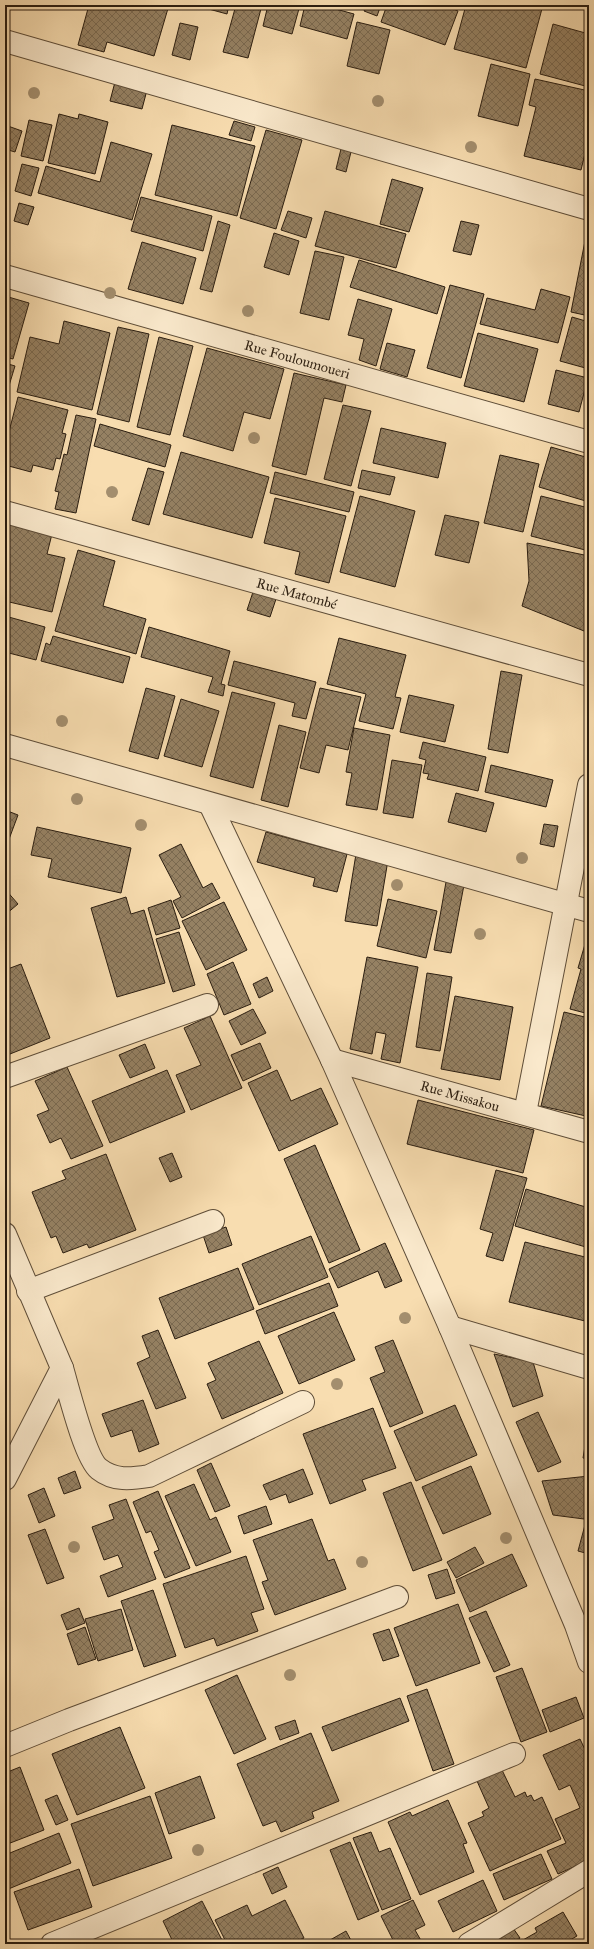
<svg xmlns="http://www.w3.org/2000/svg" width="594" height="1949" viewBox="0 0 594 1949" font-family="'IM FELL Great Primer',serif">
	<style>
		.building { fill: url(#building-cross-hatch); stroke: #2a1d10 }
		.lines { fill: none; stroke-linecap: round; stroke-linejoin: round }
		.minor-casing { stroke: #5e4d38; stroke-width: 24 }
		.minor { stroke: #fae9cc; stroke-width: 22 }
		.tree { fill: #a38e6e }
		.labels { text-anchor: middle; stroke-width: 3.5; stroke-linejoin: round; paint-order: stroke }
		.street-label { font-size: 14px; fill: #2a1d10; stroke: #fae9cc }
	</style>
	<defs>
		<pattern id="building-cross-hatch" width="8" height="8" patternUnits="userSpaceOnUse"><rect width="8" height="8" fill="#958163"/><path d="M0 0l8 8M0 8l8-8" fill="none" stroke="#7a6950"/></pattern>
	</defs>
	<rect width="100%" height="100%" fill="#f8ddb0"/>
	<filter id="stains"><feTurbulence type="fractalNoise" baseFrequency=".005" numOctaves="4"/><feColorMatrix values="0 0 0 0 .2 0 0 0 0 .09 0 0 0 0 .02 0 0 0 .5 -.17"/></filter>
	<radialGradient id="worn" r=".72"><stop offset=".6" stop-color="#630" stop-opacity="0"/><stop offset="1" stop-color="#630" stop-opacity=".3"/></radialGradient>
	<!-- building -->
	<path class="building" d="M89,5h80l-15,51 -47,-14 -3,10 -26,-7z
		M194,5h35l-2,9z
		M236,5h26l-14,53 -25,-6z
		M268,5h32l-8,29 -29,-8z
		M305,5h16l33,9 -7,25 -47,-13z
		M367,5h14l-4,11 -13,-5z
		M387,5h56l15,6 -13,34 -64,-23z
		M466,5h77l-17,63 -72,-19z
		M357,22l33,8 -11,44 -32,-8z
		M180,23l18,4 -8,33 -18,-5z
		M553,24l36,10v53l-49,-13z
		M491,64l39,10 -12,52 -40,-10z
		M535,79l54,12v46l-8,33 -57,-14 12,-49 -7,-2z
		M115,82l32,8 -5,19 -32,-8z
		M59,114l19,5 1,-5 29,8 -13,52 -47,-11z
		M29,120l23,5 -9,36 -22,-5z
		M234,121l21,6 -4,14 -22,-6z
		M5,125l17,6 -7,21 -10,-3z
		M172,125l83,21 -18,70 -82,-21z
		M266,130l36,10 -26,89 -36,-11z
		M111,142l41,12 -20,66 -94,-27 8,-27 54,16z
		M341,149l10,3 -5,20 -10,-3z
		M22,164l17,4 -8,28 -16,-5z
		M392,179l31,9 -14,44 -29,-8z
		M141,197l71,19 -9,35 -72,-20z
		M19,203l15,4 -6,18 -14,-4z
		M288,211l24,7 -6,20 -25,-8z
		M325,211l81,23 -10,34 -81,-22z
		M218,221l12,4 -18,67 -12,-3z
		M461,221l18,4 -8,30 -18,-4z
		M274,233l25,8 -10,34 -25,-8z
		M586,236h3v80l-18,-4z
		M142,242l54,16 -13,46 -55,-15z
		M315,251l29,6 -15,63 -29,-7z
		M359,260l86,27 -8,27 -87,-27z
		M450,285l34,9 -23,84 -34,-10z
		M541,289l29,8 -12,46 -78,-19 7,-26 48,12z
		M5,296l24,7 -16,56 -8,-2z
		M358,299l34,10 -16,57 -17,-6 5,-21 -16,-4z
		M572,317l17,5v47l-29,-8z
		M64,321l46,12 -18,77 -75,-18 13,-55 29,7z
		M118,327l31,7 -20,88 -32,-8z
		M478,333l60,16 -14,53 -60,-16z
		M159,337l34,9 -23,89 -33,-8z
		M387,343l28,7 -8,27 -27,-8z
		M207,348l77,21 -14,50 -26,-7 -11,39 -50,-15z
		M5,363l10,3 -7,23 -3,-1z
		M556,370l32,8 -9,34 -31,-8z
		M294,373l52,12 -4,17 -18,-4 -18,77 -34,-9z
		M18,397l50,13 -6,23 4,1 -6,25 -4,-1 -3,12 -20,-5 -2,7 -26,-7v-18z
		M343,405l28,6 -20,75 -27,-7z
		M76,415l20,4 -20,94 -21,-4 4,-17 -4,-1 9,-37 3,1z
		M100,424l71,21 -6,22 -71,-21z
		M381,428l65,15 -8,35 -65,-15z
		M551,447l38,11v44l-50,-15z
		M181,452l88,25 -17,61 -89,-24z
		M500,455l39,9 -16,68 -39,-9z
		M148,468l16,4 -15,53 -17,-5z
		M362,470l33,7 -5,18 -32,-7z
		M275,472l79,20 -5,20 -79,-19z
		M360,496l55,15 -20,76 -55,-15z
		M541,496l48,12v43l-58,-15z
		M275,498l71,18 -17,67 -34,-9 5,-22 -36,-9z
		M445,515l34,7 -10,41 -34,-8z
		M5,523l47,11 -5,20 18,4 -13,54 -47,-11z
		M527,543l62,13v66l-5,9 -62,-25 7,-25z
		M78,550l37,11 -12,45 43,13 -10,35 -81,-23z
		M254,589l23,7 -7,21 -23,-7z
		M5,616l40,11 -9,33 -31,-8z
		M149,627l81,24 -9,33 4,1 -2,11 -15,-4 5,-15 -72,-20z
		M53,636l77,21 -7,26 -82,-22 5,-18 4,2z
		M339,638l67,17 -11,42 6,1 -8,31 -34,-8 7,-27 -39,-10z
		M234,661l82,21 -10,37 -14,-3 3,-13 -67,-18z
		M501,671l21,4 -14,78 -20,-4z
		M146,688l29,8 -17,63 -29,-8z
		M320,688l41,9 -13,53 -22,-5 -7,28 -19,-5z
		M232,692l43,11 -22,85 -43,-12z
		M409,695l45,10 -9,37 -45,-10z
		M181,699l38,12 -17,56 -38,-11z
		M279,725l27,7 -18,75 -27,-7z
		M354,728l36,7 -13,75 -31,-5 6,-32 -6,-1z
		M423,742l63,15 -8,34 -51,-12 2,-5 -6,-1 3,-13 -7,-2z
		M392,760l30,5 -9,53 -30,-5z
		M491,765l62,15 -7,27 -61,-15z
		M456,793l38,10 -8,29 -38,-10z
		M5,810l13,5 -13,35z
		M544,824l14,2 -4,21 -14,-3z
		M37,827l94,21 -10,45 -73,-16 4,-18 -21,-4z
		M266,832l81,22 -10,38 -24,-6 2,-8 -58,-16z
		M181,844l22,44 9,-5 8,15 -38,20 -9,-17 8,-4 -22,-42z
		M356,854l32,6 -11,66 -32,-5z
		M446,882l18,3 -13,68 -17,-3z
		M5,889l13,15 -13,11z
		M126,897l5,17 13,-4 21,73 -48,14 -26,-89z
		M388,899l49,12 -11,47 -49,-12z
		M171,900l9,28 -24,7 -8,-27z
		M224,902l23,48 -41,20 -24,-49z
		M179,932l16,53 -22,7 -17,-53z
		M588,934h1v80l-19,-5 11,-40 -3,-1z
		M367,957l51,10 -18,96 -19,-4 5,-25 -10,-2 -4,22 -22,-5z
		M233,962l18,42 -27,11 -17,-41z
		M21,964l29,74 -45,18v-86z
		M427,973l25,4 -12,74 -24,-4z
		M267,977l6,14 -14,7 -6,-14z
		M455,996l58,11 -13,73 -59,-11z
		M253,1009l13,24 -25,12 -12,-24z
		M564,1012l25,6v84l-3,14 -45,-10z
		M210,1016l32,72 -51,22 -15,-35 25,-10 -17,-37z
		M260,1043l11,25 -28,13 -12,-26z
		M145,1044l10,24 -25,10 -11,-23z
		M67,1067l36,79 -32,13 -10,-21 -11,5 -13,-28 12,-5 -14,-29z
		M167,1070l18,42 -75,31 -18,-42z
		M277,1070l14,31 30,-13 17,36 -59,27 -31,-68z
		M418,1100l116,30 -11,43 -116,-29z
		M315,1145l45,105 -31,13 -45,-104z
		M172,1153l10,24 -12,5 -11,-24z
		M106,1154l30,76 -47,18 -2,-4 -24,9 -7,-17 -5,2 -19,-46 34,-13 -4,-8z
		M496,1170l31,8 -24,83 -17,-5 7,-23 -13,-4z
		M526,1189l63,19v40l-74,-22z
		M226,1227l6,18 -23,8 -6,-18z
		M311,1236l17,41 -69,28 -17,-41z
		M525,1242l64,16v50l-4,13 -76,-19z
		M385,1243l17,38 -17,7 -7,-17 -40,17 -9,-19z
		M238,1268l16,41 -79,30 -16,-41z
		M329,1283l9,23 -73,28 -9,-23z
		M334,1312l21,48 -56,24 -21,-48z
		M158,1330l28,68 -30,11 -19,-46 13,-6 -8,-21z
		M393,1340l30,73 -33,14 -20,-49 15,-6 -10,-25z
		M259,1341l24,52 -61,26 -15,-35 9,-4 -8,-17z
		M494,1354l39,8 10,34 -30,11z
		M143,1400l16,44 -20,8 -7,-22 -21,7 -9,-23z
		M455,1405l22,50 -61,26 -22,-50z
		M373,1408l23,60 -34,12 4,10 -36,14 -27,-70z
		M538,1412l23,50 -23,10 -22,-50z
		M589,1422v37l-6,-1z
		M211,1463l19,43 -15,6 -18,-42z
		M471,1466l20,48 -48,20 -21,-47z
		M303,1469l10,25 -24,9 -3,-9 -16,6 -7,-15z
		M75,1471l6,17 -17,6 -6,-16z
		M589,1476v20l-5,23 -31,-4 -11,-34z
		M411,1482l31,78 -29,11 -30,-78z
		M194,1484l16,36 6,-3 15,35 -35,14 -31,-70z
		M44,1488l11,28 -16,7 -11,-28z
		M158,1491l32,77 -25,10 -11,-26 5,-2 -8,-19 -5,2 -13,-31z
		M126,1499l30,80 -48,18 -8,-21 23,-9 -5,-12 -14,5 -12,-33 22,-8 -5,-14z
		M266,1506l6,18 -28,10 -6,-18z
		M589,1510v44l-11,-3z
		M312,1519l16,42 6,-2 12,30 -71,26 -13,-33 6,-2 -15,-40z
		M45,1529l19,49 -17,6 -19,-49z
		M475,1547l9,16 -28,15 -9,-16z
		M512,1554l15,32 -57,26 -14,-32z
		M246,1556l18,53 -13,4 7,18 -41,15 -3,-8 -29,10 -22,-64z
		M447,1569l8,24 -19,6 -8,-24z
		M153,1590l23,66 -32,11 -23,-66z
		M458,1604l22,59 -64,23 -22,-58z
		M79,1608l6,15 -18,7 -6,-15z
		M121,1609l12,41 -35,11 -13,-42z
		M486,1611l24,54 -16,7 -25,-54z
		M85,1627l11,32 -18,6 -11,-31z
		M389,1629l10,27 -16,5 -10,-27z
		M522,1668l25,64 -26,10 -25,-65z
		M237,1675l29,64 -32,15 -29,-64z
		M427,1689l27,75 -21,7 -26,-75z
		M576,1697l8,21 -34,14 -8,-22z
		M400,1698l9,23 -77,30 -10,-24z
		M295,1720l4,13 -19,7 -5,-13z
		M120,1727l25,61 -68,27 -25,-61z
		M311,1733l28,68 -27,11 2,6 -33,14 -5,-11 -13,5 -26,-62z
		M580,1739l9,19v102l-31,14 -11,-23 19,-8 -11,-24 25,-11 -10,-23 -11,5 -16,-35z
		M20,1767l24,63 -39,15v-72z
		M502,1770l13,27 10,-5 2,5 4,-2 3,6 8,-4 19,42 -71,32 -22,-48 16,-7 -2,-4 7,-4 -12,-27z
		M200,1776l15,42 -46,16 -14,-41z
		M57,1795l11,25 -12,5 -11,-25z
		M150,1796l22,62 -79,28 -22,-62z
		M448,1800l19,43 -4,1 11,28 -54,23 -32,-73 22,-10 2,4z
		M371,1832l8,20 11,-4 21,51 -29,11 -29,-72z
		M59,1833l12,30 -65,27 -1,-35z
		M350,1842l29,69 -21,9 -28,-70z
		M541,1854l11,25 -48,21 -11,-26z
		M278,1867l9,20 -15,7 -9,-20z
		M79,1869l13,38 -64,23 -14,-38z
		M483,1880l14,31 -44,21 -15,-31z
		M285,1900l19,38 -12,6h-65l-12,-24 32,-15 5,11z
		M413,1900l12,25 -10,5 8,14h-28l-14,-28z
		M202,1901l22,43h-50l-11,-23z
		M563,1912l14,24 -12,7v1h-40l-2,-4 14,-8 -2,-4z
		M513,1928l7,10 -8,6h-10l-4,-5z
		M346,1931l7,13h-30z"/>
	<g class="lines">
		<defs>
			<g id="minor">
				<path d="M5,41l584,168"/>
				<path id="s1" d="M5,276l584,166"/>
				<path id="s2" d="M5,512l584,163"/>
				<path d="M5,745l584,166"/>
				<path d="M210,804l122,256 118,267 126,298 13,37"/>
				<path id="s3" d="M332,1060l257,72"/>
				<path d="M5,1077l202,-72"/>
				<path d="M525,1113l64,-328"/>
				<path d="M5,1234l57,134 -57,111"/>
				<path d="M28,1291l185,-70"/>
				<path d="M450,1327l139,41"/>
				<path d="M62,1368c6,20 23,90 37,101 15,12 32,10 50,7l154,-74"/>
				<path d="M5,1746l64,-26 328,-123"/>
				<path d="M52,1944l462,-190"/>
				<path d="M469,1944l120,-73"/>
			</g>
		</defs>
		<!-- minor casing -->
		<use href="#minor" class="minor-casing"/>
		<!-- minor -->
		<use href="#minor" class="minor"/>
	</g>
	<!-- trees -->
	<g class="tree">
		<circle cx="34" cy="93" r="6"/>
		<circle cx="378" cy="101" r="6"/>
		<circle cx="471" cy="147" r="6"/>
		<circle cx="110" cy="293" r="6"/>
		<circle cx="248" cy="311" r="6"/>
		<circle cx="254" cy="438" r="6"/>
		<circle cx="112" cy="492" r="6"/>
		<circle cx="62" cy="721" r="6"/>
		<circle cx="77" cy="799" r="6"/>
		<circle cx="141" cy="825" r="6"/>
		<circle cx="522" cy="858" r="6"/>
		<circle cx="397" cy="885" r="6"/>
		<circle cx="480" cy="934" r="6"/>
		<circle cx="405" cy="1318" r="6"/>
		<circle cx="337" cy="1384" r="6"/>
		<circle cx="506" cy="1538" r="6"/>
		<circle cx="74" cy="1547" r="6"/>
		<circle cx="362" cy="1562" r="6"/>
		<circle cx="290" cy="1675" r="6"/>
		<circle cx="198" cy="1850" r="6"/>
	</g>
	<g class="labels">
		<!-- street labels -->
		<g class="street-label">
			<text dy="5" stroke="none"><textPath href="#s1" startOffset="304">Rue Fouloumoueri</textPath></text>
			<text dy="5" stroke="none"><textPath href="#s2" startOffset="303">Rue Matombé</textPath></text>
			<text dy="5" stroke="none"><textPath href="#s3" startOffset="133">Rue Missakou</textPath></text>
		</g>
	</g>
	<!-- margin -->
	<rect width="594" height="1949" fill="none" stroke="#f8ddb0" stroke-width="20"/>
	<rect x="6" y="6" width="582" height="1937" fill="none" stroke="#2a1d10" stroke-width="2"/>
	<rect x="10" y="10" width="574" height="1929" fill="none" stroke="#2a1d10"/>
	<rect width="100%" height="100%" filter="url(#stains)"/>
	<rect width="100%" height="100%" fill="url(#worn)"/>
</svg>
